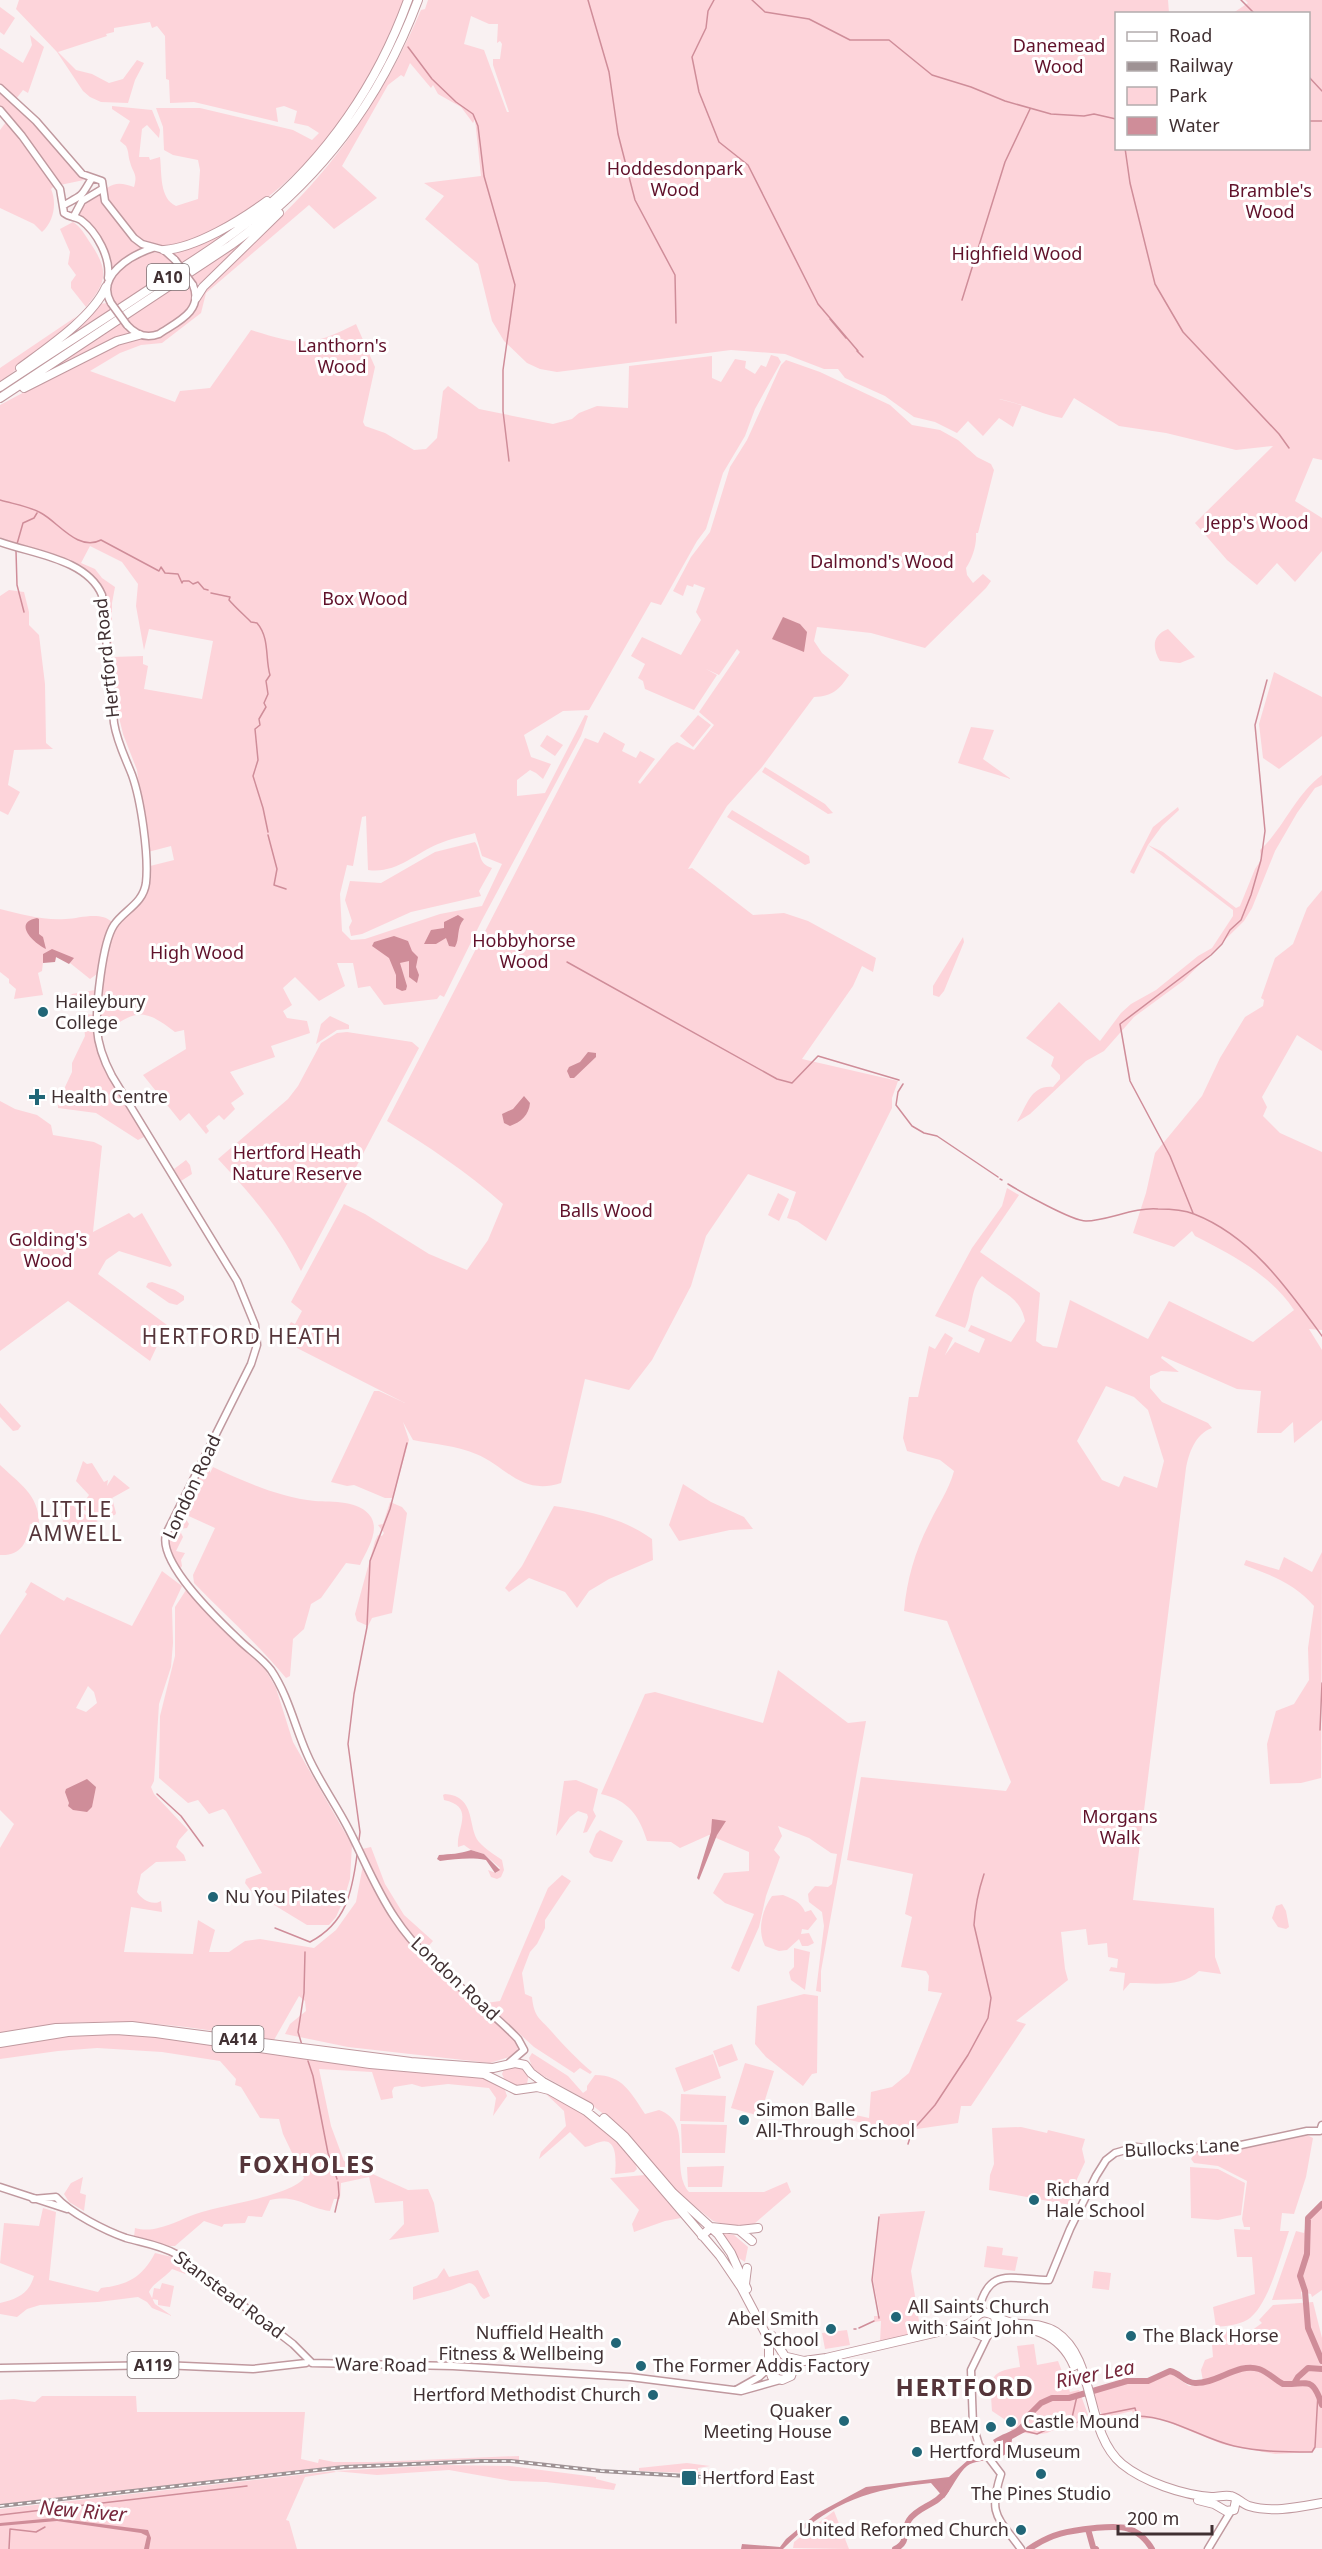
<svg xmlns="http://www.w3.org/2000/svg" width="1322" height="2549" viewBox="0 0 1322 2549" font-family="'Noto Sans',sans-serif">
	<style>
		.green { fill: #fdd4da; fill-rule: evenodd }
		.water { fill: #cf8d99 }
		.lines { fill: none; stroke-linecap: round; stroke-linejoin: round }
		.stream { stroke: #cf8d99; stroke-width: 1.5 }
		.river { stroke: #cf8d99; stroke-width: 6 }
		.major-casing { stroke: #c0999f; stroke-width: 9 }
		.highway-casing { stroke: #c0999f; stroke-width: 10 }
		.major { stroke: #fff; stroke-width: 6 }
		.highway { stroke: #fff; stroke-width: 8 }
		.rail-casing { stroke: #9e9294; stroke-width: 4 }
		.rail { stroke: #fff; stroke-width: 1.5; stroke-dasharray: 4.5; stroke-linecap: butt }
		.major-bridge-casing { stroke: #c0999f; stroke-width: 9; stroke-linecap: butt }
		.major-bridge { stroke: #fff; stroke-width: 6 }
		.poi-dot { fill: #216677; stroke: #fff; stroke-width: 2 }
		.labels { text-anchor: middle; stroke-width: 6; stroke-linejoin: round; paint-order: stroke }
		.shield { fill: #fff; stroke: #796e70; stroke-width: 1.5 }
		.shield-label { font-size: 16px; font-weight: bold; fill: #403032 }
		.park-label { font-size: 18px; fill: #60112a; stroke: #fff }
		.street-label { font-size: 18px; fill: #403032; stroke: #fff }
		.poi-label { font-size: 18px; fill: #403032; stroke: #fff; text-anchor: start }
		.water-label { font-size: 20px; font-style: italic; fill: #77283c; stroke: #fff }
		.quarter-label { font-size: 21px; letter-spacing: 1.5px; fill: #55353a; stroke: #fff }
		.district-label { font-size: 24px; font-weight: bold; letter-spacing: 1.5px; fill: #55353a; stroke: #fff }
	</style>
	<rect width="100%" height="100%" fill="#f9f1f2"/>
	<!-- green -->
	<path class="green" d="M19,0h385c-29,83 -84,164 -158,213 -21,14 -47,24 -70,35 -9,0 -24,-1 -33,-6 -14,-10 -39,-36 -36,-54 10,-7 17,-4 27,-1 4,-14 -1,-13 -4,-25 -2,-6 -1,-10 -4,-16l-6,-5 10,-20 -18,-12v-3l40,4 8,20 -1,8 -12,-13 -5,4 -3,28h10l1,3 10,-3c2,16 -1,41 16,49l22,-7 2,-29 -2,-10 -25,-5 -9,-5 -1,-23 -7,-19h44l93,22 19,10 7,-7 -11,-7 -14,-3 3,-12 -13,-5 -8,2 2,14 -84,-20 -24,1 -1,-23 -3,-1 -1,-43 -8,-10 -5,2 -2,-6 -36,6v4l-8,2 1,2 -49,16 18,18 16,4 17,9 14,-4 14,-19 7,3 -9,17 -7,23 -27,-1 -11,-5 -7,-6 -26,-39 -41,-43z
		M428,0h740l1,13 -53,1v134h192v-134l-75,-1 15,-10 -3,-3h77v460l-9,-2 -18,43 27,17v33l-27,31 -18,-19 -20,22 -30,-25 -32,-37 78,-77 -37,4 -70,-17 -47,-7 -45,-28 -12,20c-22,-4 -41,-15 -63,-19l23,6 -9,22 -14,-9 -16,18 -15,-15 -11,12 -22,-11 -21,-5 -29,-21 -40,-18 -7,-9h-14l-39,-15 -54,-4 -174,22 -17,-3 -13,-6 -23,-22 -12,-20 -14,-57 -53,-45 19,-23 -20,-13 57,-7 -6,-57 -2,4 -12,-16 -23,-13 -5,-9 -2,3 -21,-25 -6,14 -3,-2 -13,10 -46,81 35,32 -43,31 -25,-24 -103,88 -5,20 -39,30 -21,2 -21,8 -30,18 85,31 5,-11 30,-3 41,-58c49,15 58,18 105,-6l19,43 -12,55 2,4 20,7 29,17 12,-1 11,-11 6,-47 5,-5 31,23 74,15 19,-5 7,-6 18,-7 31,2 1,-42 83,-10v22l9,4 14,-23 11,2 -1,7 10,6 6,-9 5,2 5,-12 7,2 3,5 -26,47 -10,27 -22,37 -17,56 -9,12 -36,64 -10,-3 -62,108 -26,1 -39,24 7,22 20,7 -8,15 -7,-6 -6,-3 -13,10v16l28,-3 40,-78 3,1 -7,20 -99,184 -38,77 -4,-2 -3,4 -53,6 -14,-19 -12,2 -5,-25h-16l8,23 -26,15 -24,-24 -12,11 9,17 -9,6 4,7 20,3 3,12 -39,13 4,11 -45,15 14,22 -13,9 4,6 -11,11 -5,-5 -13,11 3,5 -3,3 -17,-21 -9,8 -37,-46 43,-26 -2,-19 -9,2c-35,-27 -39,-20 -73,1 -3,-28 -1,-80 14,-105 16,-26 36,-22 34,-62l24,-6 -3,-14 -23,6 -11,-82 -14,-36 -8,-33 -3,-44 31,-1v8l5,2 -4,23 58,10 11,-58 -64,-12 -5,21 -8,-44 2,-22 -16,-22 -32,-16 -9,17 14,6 7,9 13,9 -3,16v46c-6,-15 -1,-35 -6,-51 -9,-38 -74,-47 -106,-60v-133l118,-63 17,-4 18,1 8,-3 33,-23 9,-22c33,-32 68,-63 99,-96 50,-53 91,-119 119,-185l4,-1zM471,16l18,8h9l-1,19 3,-2 2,3 -2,15h-7v6l16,47h-2l-23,-62 -20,-6zM366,816l2,54c28,4 46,-16 70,-26 12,-5 26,-8 37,-11l7,23 20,8 -20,42 -42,8 -75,25 -14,1 -9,-9 -2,-37 7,-29 6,1 9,-49z
		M0,7l15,11 -11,17 -4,-3z
		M30,35l14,12 -16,46 -5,-3 -7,9 -16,-13v-38l23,15 9,-18z
		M0,91l30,27 54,62 -24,5 -60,-78z
		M6,122l48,64 -3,3c6,14 3,32 -9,43l-8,-8 -34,-16v-78z
		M100,194l3,9 43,45 -35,23 -5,-22 -28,-34c4,-12 9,-18 22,-21z
		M240,221l2,2 -59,41 -10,-12z
		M73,222c8,5 12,13 18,22 18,27 16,38 -5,63l-15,-19v-6l5,-7 -8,-11 2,-12 -10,-23z
		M241,242l3,4 -39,37 -8,1 -5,-8z
		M152,252l14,2 11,14 -60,39c-20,-26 11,-48 35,-55z
		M185,279c5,6 10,13 8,21 -2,13 -36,36 -49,33 -9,-2 -13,-8 -18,-14z
		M107,303l6,7 -66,43 52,-49z
		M77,316l-23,24 -54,42v-14z
		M122,322l7,11 -67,31 -1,-2z
		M786,360l34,12 70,33 22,20 28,5 18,10 19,17 14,7 3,6 -16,63h-2c1,12 -4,26 -10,35l1,7 6,8 10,-9 8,7 -5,7 -61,60 -54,-15 -54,-6 -3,14 8,12 27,22c-10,15 -16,21 -35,22l-52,70 -35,39 -39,63 4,-1 61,47 31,-2 24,8 68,37 -3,14 -11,-6 -9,20 -51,73 96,22 -6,17v10l-66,133 -29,-20 -10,-3 9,-26 -48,-18 -42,62 -15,50 -39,74 -23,30 -44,-11 -24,104c-40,13 -55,-17 -85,-29 -18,-8 -43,-10 -63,-14l-10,-18 6,18 -16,58h-8l-31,-13 -7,1 -16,-4 43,-91h5l26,12 -108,-55 -10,-19 4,-7 4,2 7,-13 -11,-9 53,-98 21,10 64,40 38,16 21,-30 15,-36c-36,-32 -75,-58 -116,-83l198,-383 13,5 6,-11 21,12 -3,7 14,7 4,-7 15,8 -17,23 2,2 31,-38 6,-4 17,8 20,-25 -15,-13 41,-60 -3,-3 -18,26 -13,-6 11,6 -23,35 -49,-21 -2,-8 -5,-3 7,-14 -14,-8 11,-19 39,18 20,-35 -5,-8 9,-24 -11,-4 -1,3 -6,-2 -4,11 -10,-5 18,-34 19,-25 20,-65 17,-27 34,-75z
		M9,590l15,2 5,20v13l10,10 6,49 1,59 7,6 -39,1 -6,35 12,7 -12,23 -8,-4v-215z
		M1168,629l27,28 -15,6 -20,-2c-8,-13 -8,-26 8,-32z
		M1274,672l48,25v39l-43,33 -16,-11 -4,-34z
		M698,715l13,10 -18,22 -13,-11z
		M971,727l23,3 -11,29 28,20 -53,-16z
		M547,735l16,10 -8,11 -15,-10z
		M765,767l60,37 8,9 -5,1 -66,-42z
		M1322,775v10l-7,3 -18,25 -22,38 -23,57 -8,13 -61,60 -49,36 -30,34 -18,10 -56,53 -13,8c10,-17 14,-37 36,-35l7,-8v-4l-9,-9 3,-9 -28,-19 33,-36 41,39 21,-28 10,-9 25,-14 42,-34 14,-8 21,-32v-6l-85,-65 -14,29 -4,-2 23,-45 25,-20 1,3 -17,16 -14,19 15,7 73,56 4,-2 15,-37 6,-9 -1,-10c24,-22 35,-55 62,-75z
		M732,810l77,46 1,7 -5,2 -78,-48z
		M475,842c7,11 2,21 17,26l-13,23 2,5 -70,16 -49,22 -11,2 -2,-9 3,-6 -7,-21 5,-19 31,2 54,-31z
		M1322,890v161l-25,-16 -35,62 5,10 -4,9 17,17 42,19v178l-13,-1 13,21v70l-28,23 -1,-21 -12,11h-24l4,-42 -24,-2 -75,-33 -1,2 18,14 -18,-1 -11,5v12l12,14 46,21 4,5c-17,6 -23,25 -26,40l-53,432 81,8 1,49 6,17 -22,-3c-17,17 -47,12 -69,12l-7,8 2,-18 -16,-2 2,-4 6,1 1,-9 -10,-2 -1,-14 -19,2 -2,-16 -25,3 4,37 3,11 -52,41 10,3 -55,82h-10l-3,17 -41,6 -7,5 -90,-21 -1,-6 50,11 2,-26 21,-5 17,-14 33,-80 -14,-2 1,-15 -3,-5 -25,-4 11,-50 -7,-3 8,-40 -66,-14 14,-83 145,14 5,-9 -64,-161 -43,-10c3,-32 11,-60 26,-89 8,-17 19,-32 24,-51l-14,-11 -33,-9 -4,-13 6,-41h9l11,-51 6,3 10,-16 8,5 -8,17 10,-13 24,11 6,-14 -17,-8 3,-6 40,17 14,-21c-5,-26 -25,-28 -43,-45 -13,15 -9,35 -17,52l-30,-12 37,-68 30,-42 5,-18 12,7 -39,57 60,41 -4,48 7,5 14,2 13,-48 78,39 21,-38 84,41 41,-32c-24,-36 -62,-55 -99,-74l-3,-5 -18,16 -41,-14 13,-40 9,-40 47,-57 18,-38 25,-41 18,-11 1,-6 -3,-2 14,-40 18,-14 14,-36zM1106,1386l28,11 14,13 16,51 -7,27 -33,-12 -5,11 -17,-7 -25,-39z
		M0,909c21,5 44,12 66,10 14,-1 35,-8 46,3l-15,52 -7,5 -20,-16 -14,-6 -1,5h-12l-1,9 -4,2 5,22 -29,4 2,-10 -7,-6v-4l-9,-7z
		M963,937l1,5 -20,49 -5,6 -6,-2v-9z
		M95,990l3,1 -3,19h-21l-5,-4 -1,-7 4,-5z
		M83,1014l13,1 2,34 46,85v3l-6,3 -42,-27 -38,-5v-6l14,-30v-9l13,-27z
		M330,1016l19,9v4l-12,1 -21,14 5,-20z
		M347,1032l65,10 7,6 -118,223c-21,-43 -50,-77 -83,-112l70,-60 10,-13 23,-43 16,-10z
		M0,1101l15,8 22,6 14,10 2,10 41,7 8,4 -9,86 36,-19 5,5 8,-5 30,52 -2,2 -51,-16 -13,9 -8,14 69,51 -17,36 -82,-60 -68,50z
		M186,1160l4,5 2,9 -11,7 -7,-12z
		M778,1193l11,6 -10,22 -11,-6z
		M152,1282l23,8 9,6v4l-7,5 -8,-2 -23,-16 2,-4z
		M0,1403l21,23 -3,4 -5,1 -13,-14z
		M83,1461l4,3 5,-1 12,19 4,-2 -1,6 7,-11 16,13 -18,10 4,15 -1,2 -16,2 -19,-9 9,-13 -13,-14z
		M205,1463l5,3v7l3,-6c32,15 66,30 102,34 17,1 45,-1 56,16 9,15 -5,34 -11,48l-14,-2 -25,35 -10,6 -7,25 -11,10 -3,37 -4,2c-28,-34 -61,-63 -92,-95l-1,-8 22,-47 -33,-15 9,-6 -11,4z
		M0,1465c19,18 39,30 39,58l-9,1c-3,19 -9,32 -30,31z
		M683,1484l28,18 33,15 9,12 -23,1 -51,11 -10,-16z
		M61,1498h4l15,14 18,9c-10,7 -20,16 -32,11l-3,-8z
		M390,1502l12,5 5,6 -15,100 -20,5 -4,8 -11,-5 -2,-7 20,-73 3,-6 4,1 2,-3 -6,-8 5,-1z
		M554,1506c35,5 69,12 98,33l1,21 -44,19 -20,12 -12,17 -12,-16 -36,-14 -20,14 -4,-4 17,-22z
		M180,1515l4,1 5,8 -2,4 -8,1 4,8 -7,14 9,2 -4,7 1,6 -2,3 -3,-1c-7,-16 -11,-24 -5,-39 3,-6 3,-9 8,-14z
		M1322,1552l-1,226 -20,5 -31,1 -3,-40 9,-33 18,-7 15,-24 -1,-32 6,-42c-19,-22 -43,-31 -70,-41l2,-5 33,10 5,-13 28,15z
		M162,1571l20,15 -10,22 1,35 -2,24 -12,37 -5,77 -3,6 3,7 34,36 -9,10 -3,7 8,8 2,6 -30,1 -15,12 -4,18c5,8 16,14 24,9l1,11 -31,-5 -7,45 69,2 5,-34 17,10 -6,22h20l16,-11 15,-2 54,9 22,-18 20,-28 7,-37 14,31 28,41 15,17 59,50 40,40 -3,11 -26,8 -142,-16 -63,-13 5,-10 16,-13 -1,-10 -6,-5 -25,44c-97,-15 -177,-29 -274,-6v-186l14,-24 -14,-14v-175l27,-41 -2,-2 6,-10 33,19 3,-4 65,29zM88,1686l6,6 3,11 -11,9 -10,-4z
		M186,1590l42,45 37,34 11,19 17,54 59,103 -2,34 -6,20 -8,18 -7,8h-22l-56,-34 -6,-8 1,-4 16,-6 -36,-62 -3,-2 -14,5 -11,-14 -10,3 -29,-25 1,-62 15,-60v-49z
		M778,1670l70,53 18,-2 -45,250v21l-5,-1 8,-65 -2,-14 -13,-10 -1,-8 7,-8 13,1 4,-3 5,-30 -6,-1 -22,-15 -31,-12 4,10 -8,14 6,7 -14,39 -7,31 -20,45 -8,-4 23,-54 -29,-11 -12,-10 11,-20 25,-2v-19l-40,-17 -29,13 -9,-6 -24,-1c-8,-26 -19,-41 -46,-47l44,-100 10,-2 108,31z
		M576,1780l22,9 -5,21 3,6 -9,16 -4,1 5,-16 -1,-3 -9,-3 -8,6 -14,19 8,-55z
		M445,1794c32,2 22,34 34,48 6,7 16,13 23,18l2,10 -3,7 -4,2 -6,-2 -3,-7 8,3 4,-5 -16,-14 -13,-4 -7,-5 -6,2c-2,-19 18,-40 -14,-47l-1,-5z
		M600,1830l23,11 -11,21 -18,-5 -5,-5 7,-18z
		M371,1847l14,37 19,31 29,26 -7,8c-29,-25 -51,-64 -64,-100z
		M562,1875l9,6 -26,39v8l-8,16 -7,8 -8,21 3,21 7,3c2,21 8,21 20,35 13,15 25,27 40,40l-2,2 -10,-6 -6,5 -40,-26 -48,-44 14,-2 48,-113z
		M783,1895c10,4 18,7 22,17l6,-2 6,9 -9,11 -6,-1 -1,5 8,-1 5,10 -6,3h-6l-3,-7 -12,11 -8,1 -14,-5c-8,-16 -3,-36 7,-50z
		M1282,1904l4,7 3,16 -3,2 -8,-2 -6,-9 4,-12z
		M794,1948l16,4 -5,38 -14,-10 -2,-8 5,-5z
		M804,1994l14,2 -1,77 -5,1 -9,12 -37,-29 -11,-13 2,-38z
		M110,2034h35l340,43 19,10 3,9 -14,20 3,-18 -7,-10 -41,-4 -26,3 -10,-3 -18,3 -2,4 1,7 -12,2 -9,-28 -53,-3 12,57 13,35 64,29 20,-1 6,14 5,29 -50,8 15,-16 -1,-23 -28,2 -6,-26 -28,6 -1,16h-6l-4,12c-26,-4 -33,-17 -60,-11l-8,17 -14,-1 -3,7 -21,1 -2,3 -18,-6 -29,25h-7l-34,-9 1,-9c8,2 15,2 23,0 15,-3 29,-12 44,-16 22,-7 90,-17 102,-34l-21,-44 -4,-15 -19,-1 -19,-31 -6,-2 1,-6 -16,-18 -58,-9 -65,-4 -39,3 -58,8v-12l48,-9z
		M732,2044l6,16 -19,7 -6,-16z
		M532,2053l36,23 15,17 4,-3v-4l8,-11c28,0 36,18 50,39l14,-4c36,13 10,58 30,82h75l23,-10 4,10 -37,32 -19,3 -22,-6 -42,-34 -46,-56 -42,-33 -43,-24 -8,-7 -3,-9z
		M713,2054l8,24 -37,14 -9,-24z
		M745,2063l29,8 -14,45 -29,-8z
		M511,2065l12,2 6,6 -2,11 -9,4 -12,-5 -4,-9 2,-5z
		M546,2094c27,12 84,44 91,75l-3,3 -19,2c1,-11 3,-37 -15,-32 -5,1 -9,4 -15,5l-15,-15 -31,27 2,-7 25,-26 -2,-15z
		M681,2094l45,2 -2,26 -44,-1z
		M681,2124l46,1 -2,28h-43z
		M1021,2127l26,6 1,-3 37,9 -3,10 3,13 -8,17 -7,26 -81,-15 1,-15 4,-11 -2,-36z
		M1307,2135l6,3 -7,39 -12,37 -12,-1 -2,18h9c-8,23 -21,77 -42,89 -9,5 -21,6 -31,7l-3,-20 42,-13 -3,-37h-15l-3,-28 16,1v-3h-6l-2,-8 5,-38 -29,-15 -24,-3 -3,-4 5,-8 49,-3z
		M724,2166l-2,21h-34l-1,-20z
		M1190,2167l28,2 27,14 -4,32 -23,5 -27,-2z
		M645,2175l36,43 -16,3 -31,11 -2,-8 7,-14 -29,-32z
		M83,2177l-3,16 6,2 -2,16 -15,-9 -5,-8 7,-11z
		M1322,2205v85l-10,7 -1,-3 -10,-2 1,7 -30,1 24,-69 8,2 3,-13z
		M43,2208l13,4 -7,68 49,12 3,-4c26,-3 41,-10 54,-35l17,4 21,16 -5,2 -16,-6c-6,8 -20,15 -23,23l6,12 17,12 -20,-8 -5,-6 -9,-5 -40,5 -58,3 -13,4 -10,8 -17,-3v-11c17,-4 29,-9 34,-27l-34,-13 4,-40 35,3z
		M925,2211l-14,60 10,63 -41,9 1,-22 -7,1v-6h6l-7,-36 7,-66z
		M722,2233l12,2 14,12 -3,15 -8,-5z
		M987,2246l16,2 -1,7 16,2 -3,14 -31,-4z
		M444,2268l5,9 29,-7 12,26 -6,3c-7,-4 -6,-15 -15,-16l-18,7 -38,10v-13l24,-9z
		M1094,2271l17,2 -2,17 -17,-2z
		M162,2283l12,3 -4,21 -12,-2v-5l-6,-1 2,-11 6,1z
		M1313,2302l9,36v110h-6l-4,4 -37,2 -53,-10 -64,-26 -22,1 -4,-8 -29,7 -11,-25 34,-9 23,-1 21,-10 19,13h11l3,-5 -2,-11 4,-10 8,-3 -2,-25 40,-1 11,-8 -3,-3 14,-15z
		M847,2330l3,15 -25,4 -3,-16z
		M1034,2344l3,21 21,-4 12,31 9,-2 12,33 -19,6 -2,-3c-11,-1 -14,4 -23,7 -11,2 -25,0 -35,-2l-8,-12 -12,-8c-2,-32 -5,-39 28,-44l-3,-21z
		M771 2367a10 10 0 1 1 20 0a10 10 0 1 1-20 0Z
		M42,2396h94l1,16h168l-4,47 17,4 1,-4 15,3h39l146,-6v4l-36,-1 -136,6 -347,40v-105l14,-1 21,3z
		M687,2463l23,3 -12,2v4l13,-1v3l-72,-3v-3z
		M444,2465l66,1 86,11v2l20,5 -2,6 -68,-8 -35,-1 -62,-11 -72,5 -43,-4z
		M334,2471l2,1 -31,5 -19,43 3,1 8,28h-297v-40z
		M834,2511l15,38 -56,-1 1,-6z"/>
	<!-- water -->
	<path class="water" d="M783,617l17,7 7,8 -3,20 -32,-13z
		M458,915l6,4c-8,9 -4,20 -9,28l-6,-1 -3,-8 -10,6h-12l7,-14 13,-2v-6z
		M37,918l2,1v15l4,3 3,12c-12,-6 -34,-26 -9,-31z
		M394,936l14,5 4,10 6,6 -2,10 3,8 -2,8 -8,-6v-16l-9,2 7,23 -1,4 -4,1 -6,-3v-13l-7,-17 -17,-12 2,-4z
		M52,949l22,9 -5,6 -13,-7 -1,5 -12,1v-9z
		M588,1052l8,1v4l-22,21h-4l-3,-7 2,-4 11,-5z
		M524,1096l6,7c-1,12 -9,19 -20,23l-6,-3 -2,-9 11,-5z
		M87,1779l9,8 -4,20 -5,5 -14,-2 -5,-4 1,-3 -4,-11 1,-3z
		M712,1819l14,2 -9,14 -18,45 -2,-2 14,-46z
		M471,1850l13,4 16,16 -5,3 -9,-13c-15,-3 -30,-1 -46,1l-3,-2 2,-4c11,-1 21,-1 32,-5z
		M1023,2421l6,4 -4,7 -13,7c-1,27 -31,17 -45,27 -8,6 -16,24 -23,32l-13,-15c-63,6 -103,20 -148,66h-42l1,-5 38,3 6,-8 30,-25 50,-27 83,-10 19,-17 11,-6 4,4 20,-9v-9l-8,3 -2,-3c11,-8 23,-8 30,-19z
		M54,2518l94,12 3,8 -2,11h-5l3,-13 -6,-3 -84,-12 -57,5v-3z"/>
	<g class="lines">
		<!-- stream -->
		<path class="stream" d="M588,0l21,72 9,62 17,66 40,75 1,48
			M714,0l-6,11 -2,17 -14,29 7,35 20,50 29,23 70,139 40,47
			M752,0l13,12 44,7 41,21h39l43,35 39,12 34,14 46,13 33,2 10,-2 22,5
			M1241,0l14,14
			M408,47l24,32 24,23 17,12 5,12 6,50 31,109 -12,85v41l6,50
			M1308,76l14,15
			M1308,121h14
			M1125,148l5,35 25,101 28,48 96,102 10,14
			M962,300l43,-138 25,-53
			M830,319l16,19
			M857,351l6,6
			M0,500c13,4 29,6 41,13 17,9 37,39 60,27l58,31 2,-4 4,6 13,1 4,9 1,-2h6l4,3 5,-2 6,7 4,1
			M17,544l6,-21 11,-5 3,-5
			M16,551l1,34 7,27
			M211,593l19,4 -1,3c7,8 15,15 22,22l6,1c13,15 8,36 13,52l-4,6 2,13 -4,9 2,4 -7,12 1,6 -5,4 3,31 -5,16 10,32 5,24
			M268,835l9,34 -3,16 12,4
			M567,962l210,117 15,4 26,-27 81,24
			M903,1084l-5,8 -2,13 16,21 12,7 13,3 61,41
			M1000,1179l2,1
			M1008,1184c13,8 64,37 78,37 21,0 48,-14 72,-12 11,0 26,1 36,5 57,22 94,75 128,122
			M1193,1213l-23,-57 -40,-75 -10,-57 91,-69 11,-11 8,-14 11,-10 10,-25 10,-35 4,-29 -10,-106 12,-45
			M1320,1730l2,-47
			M157,1794l24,22 22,30
			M359,1840l1,-8 -12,-88 6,-50 13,-67 3,-66 20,-52 17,-66
			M275,1928l35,14c36,-19 42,-49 47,-87
			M302,2045l-4,-13 6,-39 1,-41
			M308,2061l5,15 15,77 9,26
			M908,2144l4,-13 23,-26 33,-50 20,-37 3,-20 -17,-73c1,-18 4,-33 10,-51
			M335,2212l4,-17 -1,-13
			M879,2318l-7,-38 7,-63
			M859,2328l15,-7
			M854,2329h2
			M1100,2415l35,-7 2,8c37,1 63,22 97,30 26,6 52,6 78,6l3,-5 3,-54
			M1068,2422h3l6,-26
			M1025,2431l12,3 24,-11c13,5 17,-3 29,-6
			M0,2515l247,-29
			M9,2549l1,-20 26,3 9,-5"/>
		<!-- river -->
		<path class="river" d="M1322,2204l-14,14 -1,36 -7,22 5,15 3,37 14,33
			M1295,2382l3,-5 10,-9 14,1
			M1022,2429l6,-13 13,-13 11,-5h17l58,-17h21l22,-10c10,2 15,12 25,12 22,1 43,-21 64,-14 9,3 16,11 24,15 25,1 29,-9 39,21
			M1088,2529l5,18 3,2
			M895,2549c15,-7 7,-18 14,-29 9,-14 29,-15 37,-30
			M1029,2549c23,-16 39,-18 66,-21 25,-2 42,-4 57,21"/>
		<defs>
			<path id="major" d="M0,88l36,33 46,53 20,7 3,20 29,37 8,6 22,6 11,10
				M0,110l22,26 38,53 4,24c6,5 11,3 17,7 16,12 30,38 27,58
				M64,205c20,-11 16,-7 28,-27
				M74,216l8,-15 20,-12
				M111,303c-16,-27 20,-48 42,-55
				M127,325c9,10 19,14 32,9 18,-12 45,-23 34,-49
				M0,542c33,12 87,17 102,53l12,128c3,19 11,34 18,52 9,25 17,81 14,108 -3,21 -22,27 -32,42 -12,18 -18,81 -17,104 1,17 7,32 15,47l125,205 18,44 2,20 -6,19 -85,170c-8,29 51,85 72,105 11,11 24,19 33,31 17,25 24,57 36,84 11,26 29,50 42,76 15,29 27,60 46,88 32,49 84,80 123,121l6,11 -14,12
				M0,2187l67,22
				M33,2199l23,-2c14,16 50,34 70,41 18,5 34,7 50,16l117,90 19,19
				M978,2313c10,-48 33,-33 71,-33l21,-51 26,-53 10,-16 9,-7 21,-6 37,4 39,-5 29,-1 66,-14h13l2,-6
				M988,2335l-17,35 2,55 6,20 22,29c-13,41 -4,42 20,75
				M312,2363l141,3 177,11 111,14 39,-11
				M0,2368l162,-3 91,4 53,-6
				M736,2390l23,-13 10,-9
				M1208,2549l23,-38"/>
			<path id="highway" d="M164,250c32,-2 77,-30 103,-49
				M196,298l7,-11 76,-74
				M20,368c27,-20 72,-50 86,-81
				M0,387c48,-32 97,-63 145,-95 38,-25 78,-49 113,-78 69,-56 120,-131 150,-214
				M24,388l93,-47 22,-6
				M0,398l231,-153c88,-64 149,-143 187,-245
				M0,2037l56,-9 76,-2 279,36 82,6 22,-5 10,2 6,8 12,9 46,25
				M0,2043l68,-11 48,-2 40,3 214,31 114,10 32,16 21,-3 12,3 37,21 34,28 100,117 21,31 28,53v28l3,9 10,3 9,-4 3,-10 -5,-8
				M604,2118l21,19 48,56 45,41 13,19 16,36
				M739,2230l13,11
				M702,2236l9,-9 28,3 19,-2
				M745,2284l2,-16
				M995,2316l1,9 -8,10 -6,1 -7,-3 -2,-12c9,-15 17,-7 30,-1 17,8 34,0 53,12 41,27 28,100 66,132 22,18 61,31 89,33 6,0 13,-2 19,-1 6,0 12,8 19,10 24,7 50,1 73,-3
				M994,2329c34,-6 66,4 80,37
				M772,2336l12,19
				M787,2357l17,4 22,-3 138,-32 9,-5
				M1198,2500l16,4 12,7 8,-1 2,-10"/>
		</defs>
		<!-- major casing -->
		<use href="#major" class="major-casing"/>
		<!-- highway casing -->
		<use href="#highway" class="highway-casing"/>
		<!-- major -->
		<use href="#major" class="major"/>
		<!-- highway -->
		<use href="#highway" class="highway"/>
		<defs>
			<path id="rail" d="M0,2506l344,-39 137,-6h30l90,10 120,7"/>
		</defs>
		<!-- rail casing -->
		<use href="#rail" class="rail-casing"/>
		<!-- rail -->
		<use href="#rail" class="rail"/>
		<defs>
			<path id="major-bridge" d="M175,260l18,25
				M111,303l16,22"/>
		</defs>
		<!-- major-bridge casing -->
		<use href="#major-bridge" class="major-bridge-casing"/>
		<!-- major-bridge -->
		<use href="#major-bridge" class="major-bridge"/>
	</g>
	<!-- markers -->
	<g class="poi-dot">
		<circle cx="43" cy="1012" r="6"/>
		<path d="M34 1088h6v6h6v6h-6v6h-6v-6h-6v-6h6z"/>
		<circle cx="213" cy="1897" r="6"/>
		<circle cx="744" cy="2120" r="6"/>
		<circle cx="1034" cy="2200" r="6"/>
		<circle cx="896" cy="2317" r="6"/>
		<circle cx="831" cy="2329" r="6"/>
		<circle cx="1131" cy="2336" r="6"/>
		<circle cx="616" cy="2343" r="6"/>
		<circle cx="641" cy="2366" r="6"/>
		<circle cx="653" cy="2395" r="6"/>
		<circle cx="844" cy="2421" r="6"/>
		<circle cx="1011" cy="2422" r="6"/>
		<circle cx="991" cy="2427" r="6"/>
		<circle cx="917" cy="2452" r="6"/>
		<circle cx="1041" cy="2474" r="6"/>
		<rect x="681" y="2470" width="16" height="16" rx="3"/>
		<circle cx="1021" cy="2530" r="6"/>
	</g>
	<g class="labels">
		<!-- shield labels -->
		<g class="shield">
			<rect x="147" y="264" width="42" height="26" rx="4.5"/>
			<rect x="212.5" y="2026" width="51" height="26" rx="4.5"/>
			<rect x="127.5" y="2352" width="51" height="26" rx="4.5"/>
		</g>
		<g class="shield-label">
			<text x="168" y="283">A10</text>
			<text x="238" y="2045">A414</text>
			<text x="153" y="2371">A119</text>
		</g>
		<!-- park labels -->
		<g class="park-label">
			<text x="1059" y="52">Danemead<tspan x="1059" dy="21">Wood</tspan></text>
			<text x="675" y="175">Hoddesdonpark<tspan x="675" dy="21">Wood</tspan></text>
			<text x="1270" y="197">Bramble's<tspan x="1270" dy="21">Wood</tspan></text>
			<text x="1017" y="260">Highfield Wood</text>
			<text x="342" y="352">Lanthorn's<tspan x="342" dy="21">Wood</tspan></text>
			<text x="1257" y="529">Jepp's Wood</text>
			<text x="882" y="568">Dalmond's Wood</text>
			<text x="365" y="605">Box Wood</text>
			<text x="524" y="947">Hobbyhorse<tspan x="524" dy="21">Wood</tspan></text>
			<text x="197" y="959">High Wood</text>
			<text x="297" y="1159">Hertford Heath<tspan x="297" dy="21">Nature Reserve</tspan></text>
			<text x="606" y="1217">Balls Wood</text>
			<text x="48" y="1246">Golding's<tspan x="48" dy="21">Wood</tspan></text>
			<text x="1120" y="1823">Morgans<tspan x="1120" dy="21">Walk</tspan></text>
		</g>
		<!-- street labels -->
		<g class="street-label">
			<text transform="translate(107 658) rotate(-96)" y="6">Hertford Road</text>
			<text transform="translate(192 1487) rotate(-65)" y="6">London Road</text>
			<text transform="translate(455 1979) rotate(43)" y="6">London Road</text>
			<text transform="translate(1182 2148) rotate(-3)" y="6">Bullocks Lane</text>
			<text transform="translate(229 2295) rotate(37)" y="6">Stanstead Road</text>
			<text transform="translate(381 2365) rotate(1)" y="6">Ware Road</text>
		</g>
		<!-- poi labels -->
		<g class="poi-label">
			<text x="55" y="1008">Haileybury<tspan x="55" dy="21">College</tspan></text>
			<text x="51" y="1103">Health Centre</text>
			<text x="225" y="1903">Nu You Pilates</text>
			<text x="756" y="2116">Simon Balle<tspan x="756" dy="21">All-Through School</tspan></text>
			<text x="1046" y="2196">Richard<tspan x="1046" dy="21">Hale School</tspan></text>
			<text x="908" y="2313">All Saints Church<tspan x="908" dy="21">with Saint John</tspan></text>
			<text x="819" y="2325" text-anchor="end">Abel Smith<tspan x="819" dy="21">School</tspan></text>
			<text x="604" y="2339" text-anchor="end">Nuffield Health<tspan x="604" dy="21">Fitness &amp; Wellbeing</tspan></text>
			<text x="1143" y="2342">The Black Horse</text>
			<text x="653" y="2372">The Former Addis Factory</text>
			<text x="641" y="2401" text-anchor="end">Hertford Methodist Church</text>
			<text x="832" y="2417" text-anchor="end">Quaker<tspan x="832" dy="21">Meeting House</tspan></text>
			<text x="1023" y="2428">Castle Mound</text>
			<text x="979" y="2433" text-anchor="end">BEAM</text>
			<text x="929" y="2458">Hertford Museum</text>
			<text x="702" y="2484">Hertford East</text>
			<text x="1041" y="2500" text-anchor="middle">The Pines Studio</text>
			<text x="1009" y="2536" text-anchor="end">United Reformed Church</text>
		</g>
		<!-- water labels -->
		<g class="water-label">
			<text transform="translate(1095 2374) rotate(-11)" y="7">River Lea</text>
			<text transform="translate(83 2511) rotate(5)" y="7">New River</text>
		</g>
		<!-- quarter labels -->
		<g class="quarter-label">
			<text x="242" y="1344">HERTFORD HEATH</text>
			<text x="76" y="1517">LITTLE<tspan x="76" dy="24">AMWELL</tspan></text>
		</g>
		<!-- district labels -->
		<g class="district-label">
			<text x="307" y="2173">FOXHOLES</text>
			<text x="965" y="2396">HERTFORD</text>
		</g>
	</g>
	<!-- legend -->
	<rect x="1115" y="12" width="195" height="138" fill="#ffffff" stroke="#b3acad" stroke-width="1.5"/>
	<rect x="1127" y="32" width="30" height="9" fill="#ffffff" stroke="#b3acad" stroke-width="1.5"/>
	<text x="1169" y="42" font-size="18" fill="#403032">Road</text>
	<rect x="1127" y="62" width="30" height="9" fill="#9e9294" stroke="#b3acad" stroke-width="1.5"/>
	<text x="1169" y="72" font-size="18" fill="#403032">Railway</text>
	<rect x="1127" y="87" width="30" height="18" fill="#fdd4da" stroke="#b3acad" stroke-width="1.5"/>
	<text x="1169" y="102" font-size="18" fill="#403032">Park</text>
	<rect x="1127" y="117" width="30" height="18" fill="#cf8d99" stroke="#b3acad" stroke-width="1.5"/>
	<text x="1169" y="132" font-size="18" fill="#403032">Water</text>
	<!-- scale -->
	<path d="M1118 2525v9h94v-9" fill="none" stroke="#403032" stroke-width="3"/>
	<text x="1127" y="2525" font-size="18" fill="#403032" stroke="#ffffff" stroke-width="4.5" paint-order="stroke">200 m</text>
</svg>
